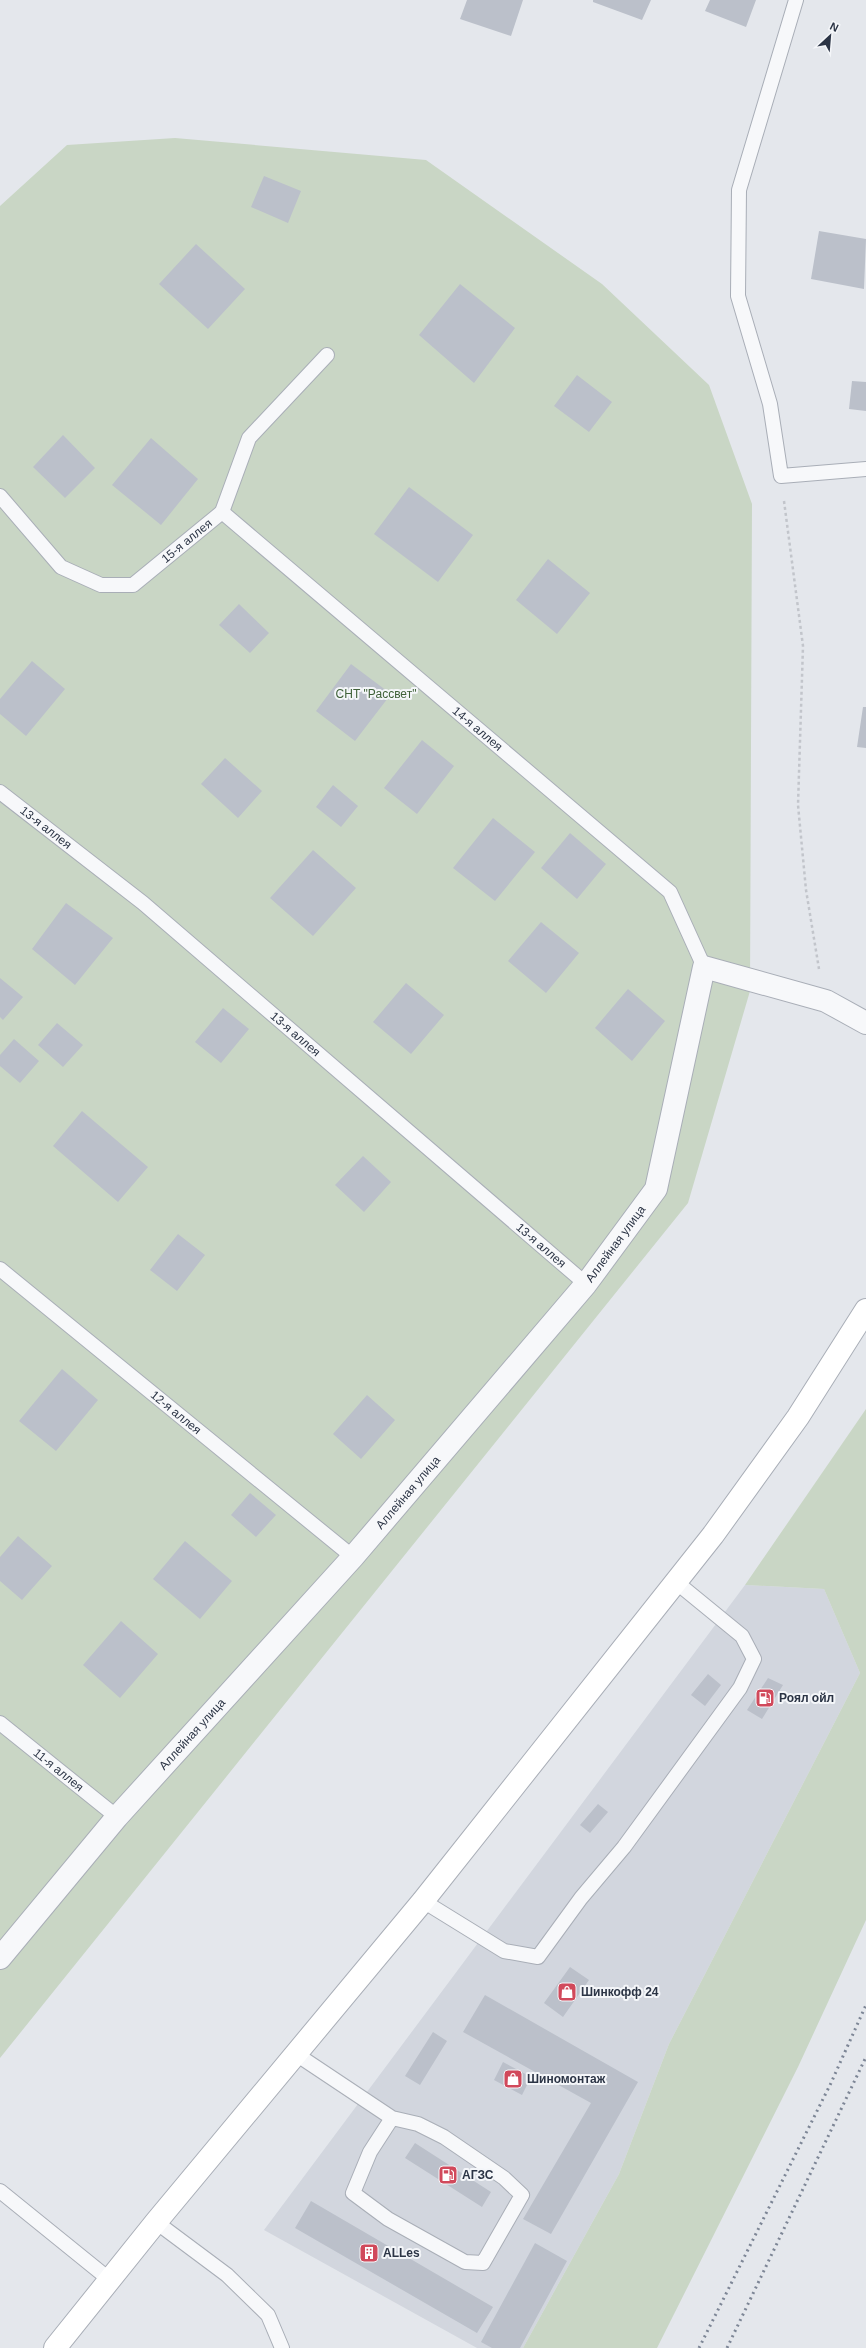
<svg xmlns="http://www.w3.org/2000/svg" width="866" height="2348" viewBox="0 0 866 2348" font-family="Arial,sans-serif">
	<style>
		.built { fill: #d2d6de }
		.green { fill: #c9d6c5 }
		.building { fill: #bbc0ca }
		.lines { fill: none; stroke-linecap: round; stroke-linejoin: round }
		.lane-casing { stroke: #a9aeb7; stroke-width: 16 }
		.street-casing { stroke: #a9aeb7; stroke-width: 24 }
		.secondary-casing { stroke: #a9aeb7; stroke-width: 24 }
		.path { stroke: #c2c5cb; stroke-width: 2.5; stroke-dasharray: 3 3; stroke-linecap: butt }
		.lane { stroke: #f7f8fa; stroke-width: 14 }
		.street { stroke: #f7f8fa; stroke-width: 22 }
		.secondary { stroke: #fff; stroke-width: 22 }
		.rail { stroke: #7d8696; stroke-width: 3; stroke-dasharray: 2 4; stroke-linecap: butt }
		.labels { text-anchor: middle; stroke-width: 4; stroke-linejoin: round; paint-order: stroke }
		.street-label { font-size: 12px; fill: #2b3445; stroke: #f4f6f9 }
		.park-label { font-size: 12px; fill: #3f6138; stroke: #f4f6f9 }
		.poi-label { font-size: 12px; font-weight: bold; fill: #2b3445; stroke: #f4f6f9; text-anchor: start }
	</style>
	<rect width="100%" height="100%" fill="#e4e7ec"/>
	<!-- built -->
	<path class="built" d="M745,1585l79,4 36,84 -191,371 -50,130 -96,174h-46l-213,-118z"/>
	<!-- green -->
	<path class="green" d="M175,138l251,22 176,124 107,101 43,119 -2,487 -62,212 -688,855v-1852l67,-61z
		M866,1409v511l-68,147 -141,281h-134l96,-174 50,-130 191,-371 -36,-84 -79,-4z"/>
	<!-- building -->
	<path class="building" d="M467,0h56l-12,36 -51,-17z
		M593,0h58l-9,20 -49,-18z
		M710,0h46l-10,27 -41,-16z
		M264,176l37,15 -13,32 -37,-16z
		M819,231l47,8 -2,50 -53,-10z
		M196,244l49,45 -37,40 -49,-45z
		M460,284l55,44 -41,55 -55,-48z
		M577,375l35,27 -23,30 -35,-26z
		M852,381l14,1v29l-17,-2z
		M63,435l32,33 -30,30 -32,-31z
		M151,438l47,41 -37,46 -49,-40z
		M409,487l64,48 -35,47 -64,-48z
		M548,559l42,34 -33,41 -41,-34z
		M239,604l30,29 -19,20 -31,-28z
		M32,661l33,28 -39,47 -26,-22v-15z
		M351,664l40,30 -36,47 -39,-30z
		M863,707h3v41l-9,-1z
		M422,740l32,26 -37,48 -33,-26z
		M225,758l37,33 -24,27 -37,-34z
		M333,785l25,21 -17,21 -25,-20z
		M493,818l42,34 -40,49 -42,-33z
		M570,833l36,31 -29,35 -36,-31z
		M313,850l43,38 -43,48 -43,-38z
		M66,903l47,35 -38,47 -43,-36z
		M541,922l38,31 -33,40 -38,-32z
		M0,978l23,19 -20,23 -3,-3z
		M406,983l38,32 -33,39 -38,-32z
		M628,989l37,32 -33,40 -37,-33z
		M223,1008l26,21 -28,34 -26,-21z
		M57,1023l26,22 -20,22 -25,-22z
		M14,1039l25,22 -19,22 -20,-17v-11z
		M82,1111l66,56 -30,35 -65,-56z
		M363,1156l28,26 -27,30 -29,-27z
		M178,1234l27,21 -28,36 -27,-21z
		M62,1369l36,31 -42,51 -37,-30z
		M367,1395l28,25 -34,39 -28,-25z
		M250,1493l26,22 -20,22 -25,-22z
		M18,1536l34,30 -30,34 -22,-19v-24z
		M185,1541l47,40 -32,38 -47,-40z
		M121,1621l37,33 -38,44 -37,-33z
		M708,1674l13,11 -16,21 -14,-11z
		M768,1678l15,7 -21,34 -15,-9z
		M598,1804l10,8 -18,21 -10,-8z
		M570,1967l19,13 -26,37 -19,-14z
		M485,1995l153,87 -87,152 -28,-15 68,-116 -128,-71z
		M433,2032l14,9 -27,44 -15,-9z
		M503,2062l28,15 -9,18 -28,-15z
		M415,2143l76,49 -9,15 -77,-49z
		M311,2201l182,106 -16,26 -182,-105z
		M535,2243l32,18 -47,87h-28l-11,-6z"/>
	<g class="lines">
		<defs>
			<g id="lane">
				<path d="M796,0l-57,190 -1,106 32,108 11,72 85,-7"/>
				<path id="s1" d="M0,496l61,71 40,18h32l89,-73 27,-74 78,-83"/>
				<path id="s2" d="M222,512l448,380 34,75"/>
				<path id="s3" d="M0,792l143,111 443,381"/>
				<path id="s4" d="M0,1269l353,288"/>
				<path id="s5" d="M0,1723l117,94"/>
				<path d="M423,1901l81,50 34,6 43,-59 43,-51 116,-159 14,-29 -12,-23 -66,-54"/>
				<path d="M296,2054l96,64 26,6 26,13 60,41 18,17 -39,68 -18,-1 -77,-43 -35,-26 17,-41 22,-34"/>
				<path d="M0,2191l110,89"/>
				<path d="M156,2222l71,53 41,40 14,33"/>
			</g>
			<g id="street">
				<path id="s6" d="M0,1958l117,-141 236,-260 233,-273 70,-95 48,-222 122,34 40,22"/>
			</g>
			<path id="secondary" d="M55,2348l101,-126 267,-321 290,-366 85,-118 68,-107"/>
		</defs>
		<!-- lane casing -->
		<use href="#lane" class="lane-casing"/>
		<!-- street casing -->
		<use href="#street" class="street-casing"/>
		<!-- secondary casing -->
		<use href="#secondary" class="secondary-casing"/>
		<!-- path -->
		<path class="path" d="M784,501l19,145 -5,159 8,85 13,79"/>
		<!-- lane -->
		<use href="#lane" class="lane"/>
		<!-- street -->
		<use href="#street" class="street"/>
		<!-- secondary -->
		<use href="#secondary" class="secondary"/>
		<!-- rail -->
		<path class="rail" d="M699,2348l132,-265 35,-78
			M727,2348l139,-291"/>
	</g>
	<!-- icons -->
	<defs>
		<symbol id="fuel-square" viewBox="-11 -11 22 22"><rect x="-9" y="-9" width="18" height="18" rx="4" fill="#d1495b" stroke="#f4f6f9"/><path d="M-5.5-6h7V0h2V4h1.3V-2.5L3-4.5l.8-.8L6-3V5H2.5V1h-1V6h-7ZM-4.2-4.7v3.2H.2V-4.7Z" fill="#fff"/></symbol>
		<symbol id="shop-square" viewBox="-11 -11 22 22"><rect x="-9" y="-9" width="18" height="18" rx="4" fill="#d1495b" stroke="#f4f6f9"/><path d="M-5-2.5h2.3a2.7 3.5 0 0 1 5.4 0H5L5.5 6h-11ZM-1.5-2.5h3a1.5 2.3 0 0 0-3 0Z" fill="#fff"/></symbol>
		<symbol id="building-square" viewBox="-11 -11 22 22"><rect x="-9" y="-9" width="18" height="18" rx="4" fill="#d1495b" stroke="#f4f6f9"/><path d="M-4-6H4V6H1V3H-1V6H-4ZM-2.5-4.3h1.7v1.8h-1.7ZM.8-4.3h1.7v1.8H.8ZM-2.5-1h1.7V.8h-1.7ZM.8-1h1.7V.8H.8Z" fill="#fff"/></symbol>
	</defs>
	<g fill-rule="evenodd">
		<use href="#fuel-square" x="754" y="1687" width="22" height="22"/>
		<use href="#shop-square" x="556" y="1981" width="22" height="22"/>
		<use href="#shop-square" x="502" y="2068" width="22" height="22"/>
		<use href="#fuel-square" x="437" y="2164" width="22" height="22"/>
		<use href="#building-square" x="358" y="2242" width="22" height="22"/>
	</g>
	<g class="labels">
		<!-- street labels -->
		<g class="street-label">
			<text dy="4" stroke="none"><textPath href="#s1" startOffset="239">15-я аллея</textPath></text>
			<text dy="4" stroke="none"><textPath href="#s2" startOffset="335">14-я аллея</textPath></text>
			<text dy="4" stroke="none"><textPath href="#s3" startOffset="58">13-я аллея</textPath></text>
			<text dy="4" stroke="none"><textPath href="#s3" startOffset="382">13-я аллея</textPath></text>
			<text dy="4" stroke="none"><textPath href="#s6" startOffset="943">Аллейная улица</textPath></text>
			<text dy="4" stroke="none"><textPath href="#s3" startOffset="706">13-я аллея</textPath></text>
			<text dy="4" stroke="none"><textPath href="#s4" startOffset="227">12-я аллея</textPath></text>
			<text dy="4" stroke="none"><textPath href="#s6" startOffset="619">Аллейная улица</textPath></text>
			<text dy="4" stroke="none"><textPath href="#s6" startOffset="295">Аллейная улица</textPath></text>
			<text dy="4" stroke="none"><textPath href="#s5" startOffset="75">11-я аллея</textPath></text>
		</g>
		<!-- park labels -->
		<g class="park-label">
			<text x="376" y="698">СНТ "Рассвет"</text>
		</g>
		<!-- poi labels -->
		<g class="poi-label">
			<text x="779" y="1702">Роял ойл</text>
			<text x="581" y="1996">Шинкофф 24</text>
			<text x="527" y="2083">Шиномонтаж</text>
			<text x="462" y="2179">АГЗС</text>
			<text x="383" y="2257">ALLes</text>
		</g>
	</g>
	<!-- north arrow -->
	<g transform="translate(830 36) rotate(26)" stroke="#f4f6f9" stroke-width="3" paint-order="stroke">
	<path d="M0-3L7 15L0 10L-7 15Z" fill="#2b3445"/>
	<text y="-6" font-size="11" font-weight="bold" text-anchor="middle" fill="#2b3445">N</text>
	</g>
</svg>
